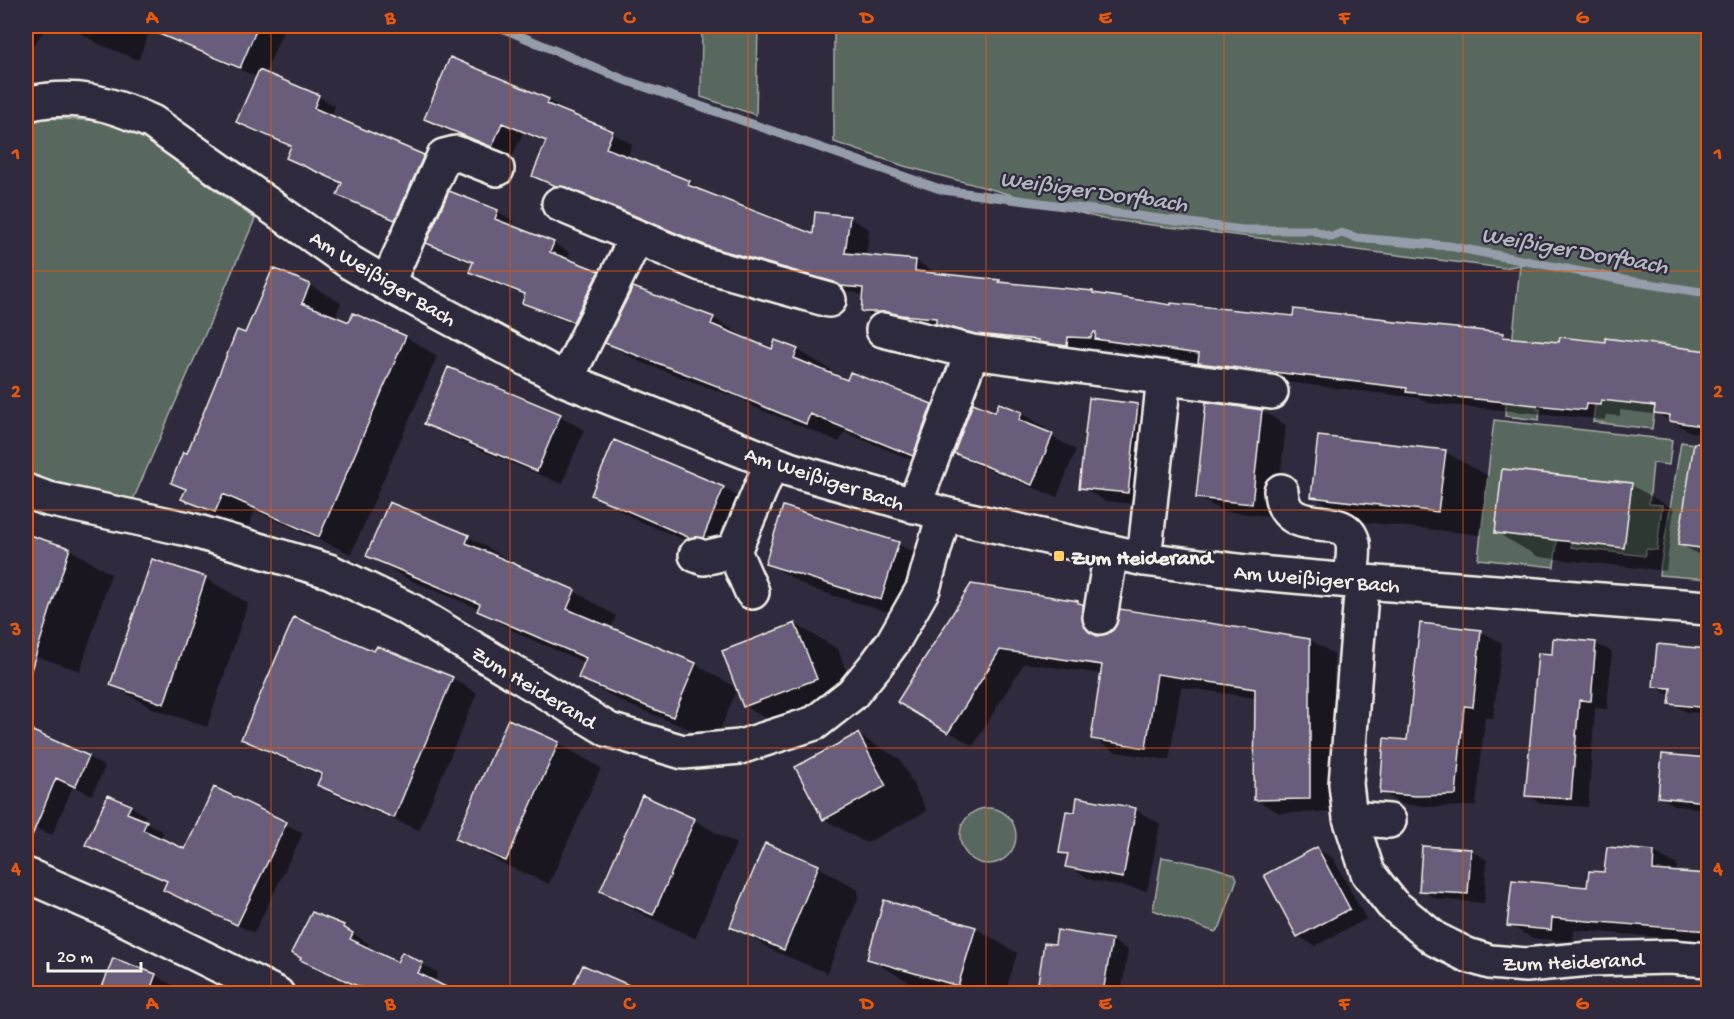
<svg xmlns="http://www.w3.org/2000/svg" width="1734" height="1019" viewBox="0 0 1734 1019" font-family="'Gochi Hand',sans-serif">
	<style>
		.green { fill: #59685f; stroke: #a6aca4; stroke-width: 1.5 }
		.shadow { fill: #0007 }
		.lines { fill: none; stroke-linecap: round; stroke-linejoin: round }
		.stream { stroke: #969daa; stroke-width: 9 }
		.building { fill: #685d7a; stroke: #f4f1e8; stroke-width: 1.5 }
		.minor-casing { stroke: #f4f1e8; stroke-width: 38 }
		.minor { stroke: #2f2a3d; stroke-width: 33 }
		.grid { fill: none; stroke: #e8590c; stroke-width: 1.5; stroke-opacity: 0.55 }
		.poi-dot { fill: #ffd166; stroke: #2f2a3d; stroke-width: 2 }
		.labels { text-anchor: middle; stroke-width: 4.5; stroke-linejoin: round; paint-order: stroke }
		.street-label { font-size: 22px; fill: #f4f1e8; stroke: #2f2a3d }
		.poi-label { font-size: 22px; font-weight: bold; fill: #f4f1e8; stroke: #2f2a3d; text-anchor: start }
		.water-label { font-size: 24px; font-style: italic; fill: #b5b9bf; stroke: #2f2a3d }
		.neatline { fill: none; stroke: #e8590c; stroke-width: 2 }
		.grid-label { font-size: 20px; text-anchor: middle; font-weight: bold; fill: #e8590c }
	</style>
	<rect width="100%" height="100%" fill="#2f2a3d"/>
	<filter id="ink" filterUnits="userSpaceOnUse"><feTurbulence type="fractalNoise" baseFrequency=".0167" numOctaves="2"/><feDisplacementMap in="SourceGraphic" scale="12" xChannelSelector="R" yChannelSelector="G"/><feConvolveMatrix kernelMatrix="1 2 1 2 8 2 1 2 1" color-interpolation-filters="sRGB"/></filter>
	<g filter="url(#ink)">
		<!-- green -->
		<path class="green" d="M702,26h56l-2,89 -55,-18z
			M834,26h874v331l-41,-7 1,-5 -18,-3 -9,62 14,3 -3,22 -59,-7 2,-17h5l1,-5 15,1 5,-61 -16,-2v5l-45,-6 -1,10 -13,-6 -16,-2 -7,63 14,1v6h3l-1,11 -34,-4 15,-151 -16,3 -401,-49 -199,-53 -70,-24z
			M45,118l57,3 43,18 110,80 -122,281 -91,-16 -16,-6v-353z
			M1494,420l178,20 -3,25 -16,-2 -4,41 13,1 -5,45 -11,-1 -1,7 -74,-9 1,-5 52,6 7,-65 -128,-14 -8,64 62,7 -3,27 -76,-8z
			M1681,442l27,4v39l-19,-3 -10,63 29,4v30l-49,-4z
			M960 836a28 28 0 1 1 56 0a28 28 0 1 1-56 0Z
			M1162,857l47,9 26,8 2,5 -17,48 -5,5 -62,-22z"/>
		<!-- shadow -->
		<path class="shadow" d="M26,26h30l-3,4 -6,-3 -21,28z
			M83,26h202l-20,48 54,23 16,9 -4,11 92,39 17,10 -28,62 -57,-25 -17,-9 5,-10 -39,-17 -17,-9 5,-11 -38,-16 -16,-9 19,-45 -107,-46 -12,29 -37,-15 -21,-12z
			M450,59l99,42 20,11 -1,2 44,19 20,11 -5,14 62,24 20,12 105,42 35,-18 20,11 -3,28 50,4 20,12v2l63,6 5,3 89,8 5,4 74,10 122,12 93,3 4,2 112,12 8,4 170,15 27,5v75l-17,-2 -31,-17 -40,-5v6l-14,-1 -1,5 -177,-17 -9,-5 -200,-24 -19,-12 -83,-12 -5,-3 -1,2 -24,-1v8l-130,-22 -11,-6 -63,-6 -20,-11 1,-14 -8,-4 -127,-36 -141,-60 -11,-1 -24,-9 -19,-12 13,-32 -24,-10 -11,24 -66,-27 -20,-12z
			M450,193l48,19 16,9 -2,6 41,16 17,10 -3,7 31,12 17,9 -25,50 -50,-20 -17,-9 3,-6 -39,-15 -16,-9 3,-8 -30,-12 -16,-9z
			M309,285l32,18 -6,15 15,6 3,-9 53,22 31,19 -86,198 -96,-43 -8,18 -32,-13 -32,-18 4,-8 -15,-8 74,-147z
			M713,318l33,20 -1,2 28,11 3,-9 22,8 33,20 -2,4 19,8 3,-8 81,32 34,19 30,-11 25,-1 24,14 -1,5 32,18 -19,47 -77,-31 -25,-14 -9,22 -102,-42 -4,10 -86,-35 -11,-7 -103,-38 -33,-19z
			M1137,405l25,14 -10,87 -47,-5 -24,-14z
			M1262,411l24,14 -10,92 -54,-6 -25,-14z
			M560,416l24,14 -22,54 -111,-46 -25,-14z
			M615,442l109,47 42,24 -32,48 -99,-42 -42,-24z
			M1445,452l43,24 -7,59 -126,-14 -42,-25z
			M1689,484l19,3v73l-28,-16z
			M1631,485l43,24 -8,62 -127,-14 -42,-24z
			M390,504l79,33 42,24 -1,3 64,27 42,25 -5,13 84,35 42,24 58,-64 43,25 20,54 -72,27 -42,-24 -7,-17 -21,51 -94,-38 -42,-25 6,-14 -65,-28 -42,-24 1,-2 -70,-29 -42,-24z
			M26,536l43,13 42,25 -31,97 -54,-18z
			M898,544l43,24 -17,55 -115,-35 -42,-25z
			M205,578l43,25 -41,124 -53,-18 -43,-24z
			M1078,602l29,17 -1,18 204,3 24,14v158l-55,1 -24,-14 1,-101 -75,-11 -12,73 -53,-8 -24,-14 11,-64 -79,-11 -51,83 -74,-45z
			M1481,631l21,12 -9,75 -8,-1 -9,89 -39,1 -35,-3 -21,-12 27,-50z
			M1595,643l17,9 -5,57 -12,-1 -7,99 -45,-3 -17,-9 27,-139z
			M1659,645l49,5v64l-21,-2 -16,-9v-7l-16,-10z
			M375,653l77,25 25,15 -58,137 -76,-31 -24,-15 3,-8 -55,-24 -24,-14z
			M26,733l62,24 17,10 -13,28 -19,-9 -21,49 -26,-11z
			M858,735l42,24 27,52 -61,32 -42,-24z
			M558,743l43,25 -52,116 -50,-22 -42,-24z
			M1663,755l45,4v50l-32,-3 -16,-9z
			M215,789l88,44 -49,100 -73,-34 -13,-17 -64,-28 -17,-9 43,-39 16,10 -2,5 19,11 -3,7 26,12z
			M1136,810l24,14 -13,67 -56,-11 -24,-14 2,-9 -9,-5z
			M694,820l42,24 -41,94 -51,-23 -42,-24z
			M1317,849l16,9 33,61 -51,27 -17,-10z
			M1471,850l16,10 -3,43 -47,-4 -16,-9z
			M1654,852l23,13 -1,8 23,2 9,6v60l-134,-11 -1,12 -41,-4 -23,-13 80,-37 16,-14z
			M815,865l43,25v9l-31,74 -53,-22 -42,-25z
			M26,921l7,4 -7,17z
			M343,927l26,17 -3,4 31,16h25l16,9 -4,10 19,11h-86l1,-3 -29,-14 -1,2 -45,-26z
			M975,928l42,25 -12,41h-59l-35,-11 -42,-24z
			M1111,940l17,10 -7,44h-73l1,-7 -9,-5z
			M114,960l42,16 20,11 -2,7h-72z
			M577,991l61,2 -56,1z"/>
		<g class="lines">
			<!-- stream -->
			<path class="stream" d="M497,26l125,53 321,111 299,40h70l20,7 9,-4 16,5 92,8 174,34 85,13"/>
		</g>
		<!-- building -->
		<path class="building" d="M140,26h118l-18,42z
			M450,57l99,42 -2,5 66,27 -7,17 84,33 -2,4 125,49 2,-22 35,4 -5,37 71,7 -1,11 85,9 -1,2 94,9v2l78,12v-2l122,13 1,-7 93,10v2l117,12 -1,4 56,5 1,-5 45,5v-4l103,13v76l-39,-6 1,-6 -16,-2 1,-7 -54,-6 -1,5 -14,-1 -1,6 -179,-18 1,-4 -209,-25 1,-9 -104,-15 1,-7h-2l-3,6 -23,-1 -1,9 -29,-4 1,-2 -63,-6 -40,-10v-6l-35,-3 -14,-3h-26l2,-24 -23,-2 -6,-4 -127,-36 -141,-59 -10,-1 -24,-10 14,-35 -44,-18 -10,24 -68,-28z
			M259,70l60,25 -5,13 110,47 -29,65 -58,-25 5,-12 -56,-25 5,-12 -55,-24z
			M449,191l49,19 -3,9 59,23 -4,10 49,19 -26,51 -51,-19 3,-9 -56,-22 4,-10 -47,-19z
			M273,268l37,16 -8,19 47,19 4,-9 53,23 -87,201 -96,-43 -8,18 -34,-13 5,-10 -15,-6 12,-31 4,1 50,-123 8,3z
			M633,287l81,30 -3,7 61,25 3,-9 23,9 -4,9 53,22 3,-8 82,32 -19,52 -103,-42 -4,10 -87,-36 1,-1 -115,-44z
			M448,367l113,47 -24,57 -113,-47z
			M1089,398l49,6 -10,89 -49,-5z
			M1206,402l56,8 -10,94 -56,-6z
			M973,403l22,9 4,-9 23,9 -3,8 34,14 -21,51 -78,-32z
			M1318,436l128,14 -8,62 -127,-15z
			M614,440l110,47 -21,51h-13l-99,-43z
			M1694,443l14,1v105l-30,-4z
			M1502,469l130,14 -8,65 -129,-15z
			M389,502l80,33 -3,8 109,47 -8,19 129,54 -23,54 -95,-39 8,-20 -109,-47 3,-7 -114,-48z
			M783,506l116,36 -18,58 -116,-36z
			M26,534l44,14 -39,122 -5,-1z
			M152,559l54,18 -42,127 -54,-19z
			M971,584l107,17v2l5,1v20l6,8 8,4 10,-2 7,-5 6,-20 190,30v160l-56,1 1,-111 -98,-15 -11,74 -55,-9 11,-74 -102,-15 -52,83 -51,-31z
			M294,617l80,34 3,-5 76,31 -59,141 -77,-33 5,-11 -81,-35z
			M795,623l22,56 -74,28 -21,-56z
			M1420,623l61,7 -8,77 -9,-1 -8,89 -40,1 -36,-3 4,-55 23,2z
			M1553,638l43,4 -5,59 -12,-1 -8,99 -46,-3 13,-143 14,1z
			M1657,644l51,5v59l-39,-4 2,-16 -18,-1z
			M508,719l51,23 -53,119 -51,-22z
			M26,728l63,28 -14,31 -19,-9 -30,72z
			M858,733l28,53 -63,34 -28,-53z
			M1662,754l46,4 -2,44 -48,-5z
			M214,787l73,35 -50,103 -74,-35 4,-9 -82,-36 23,-50 23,10 -4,8 20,8 -4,9 42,19z
			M642,795l53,24 -42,96 -53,-24z
			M1077,797l59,11 -13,70 -58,-11 3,-13 -9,-1 7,-42 9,1z
			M765,843l54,22 -35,85 -54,-23z
			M1422,846l49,3 -3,45 -49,-3z
			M1317,847l33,62 -53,28 -33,-62z
			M1607,847l47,4 -1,19 55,4v57l-156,-13 -1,12 -44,-4 5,-46 75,7 2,-16 15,1z
			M884,900l92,27 -18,59 -91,-27z
			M312,912l32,13 -1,2 10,6 -3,6 47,23 5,-10 21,11 -5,10 40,20h-85l-73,-33 1,-2 -10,-5z
			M1057,930l55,9 -9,54h-57l1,-9 -9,-1 6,-40 11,1z
			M113,958l43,16 -7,19h-49z
			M583,965l64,28h-77z"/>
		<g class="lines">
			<defs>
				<path id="minor" d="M26,104c49,-11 81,-2 126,18l199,141 36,21 179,96 223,89 155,45 200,45 103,13 104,9 357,27
					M559,204l142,60 128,36
					M387,284l57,-128 12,-3 41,16
					M883,330l89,22 299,40
					M566,380l70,-142
					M26,491l22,8 140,30 141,42 81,39 199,120 74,22 57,-5 75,-24 37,-29 24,-29 17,-23 30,-53 21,-75
					M1281,491c3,51 64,16 72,52 2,12 -2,27 -2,38
					M914,506l58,-154
					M734,551l18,41
					M696,555l8,3 30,-7 38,-89
					M1144,559l20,-181
					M1362,582l-16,202 4,34 18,55 24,31 43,35 32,16 23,7 36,3 64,-6 80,-2 38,3
					M1100,617l11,-65
					M1350,818l39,3
					M26,875l83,36 168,83"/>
			</defs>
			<!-- minor casing -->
			<use href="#minor" class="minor-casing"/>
			<!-- minor -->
			<use href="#minor" class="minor"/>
		</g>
	</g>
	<!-- grid -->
	<path class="grid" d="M271,26v968M510,26v968M748,26v968M986,26v968M1224,26v968M1463,26v968M26,271h1682M26,510h1682M26,748h1682"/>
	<!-- markers -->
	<rect class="poi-dot" x="1053" y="550" width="12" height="12" rx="3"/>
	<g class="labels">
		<!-- street labels -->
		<g class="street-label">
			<text transform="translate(384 277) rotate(31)" y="8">Am Weißiger Bach</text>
			<text transform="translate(825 477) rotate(18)" y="8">Am Weißiger Bach</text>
			<text transform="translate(1317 577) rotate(5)" y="8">Am Weißiger Bach</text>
			<text transform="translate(535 686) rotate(31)" y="8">Zum Heiderand</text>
			<text transform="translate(1573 960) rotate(-2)" y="8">Zum Heiderand</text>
		</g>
		<!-- poi labels -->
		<g class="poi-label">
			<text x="1071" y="564">Zum Heiderand</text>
		</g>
		<!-- water labels -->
		<g class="water-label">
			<text transform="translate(1094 190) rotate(8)" y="8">Weißiger Dorfbach</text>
			<text transform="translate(1575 249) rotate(10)" y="8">Weißiger Dorfbach</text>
		</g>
	</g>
	<!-- margin -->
	<rect width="1734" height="1019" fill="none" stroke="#2f2a3d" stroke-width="66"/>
	<!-- scale -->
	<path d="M48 962v9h93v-9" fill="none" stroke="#f4f1e8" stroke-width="3"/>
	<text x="57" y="962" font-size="18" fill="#f4f1e8" stroke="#2f2a3d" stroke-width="4.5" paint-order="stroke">20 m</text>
	<rect x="33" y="33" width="1668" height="953" class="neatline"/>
	<g class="grid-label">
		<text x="152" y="23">A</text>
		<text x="390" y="23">B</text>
		<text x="629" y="23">C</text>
		<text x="867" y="23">D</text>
		<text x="1105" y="23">E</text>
		<text x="1344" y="23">F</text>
		<text x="1582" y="23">G</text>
		<text x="16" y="159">1</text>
		<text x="1718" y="159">1</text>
		<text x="16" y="397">2</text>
		<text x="1718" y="397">2</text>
		<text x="16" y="635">3</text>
		<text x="1718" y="635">3</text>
		<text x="16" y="874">4</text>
		<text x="1718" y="874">4</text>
		<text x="152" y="1009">A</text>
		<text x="390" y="1009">B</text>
		<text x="629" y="1009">C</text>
		<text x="867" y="1009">D</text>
		<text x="1105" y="1009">E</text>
		<text x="1344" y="1009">F</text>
		<text x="1582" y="1009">G</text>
	</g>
</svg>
